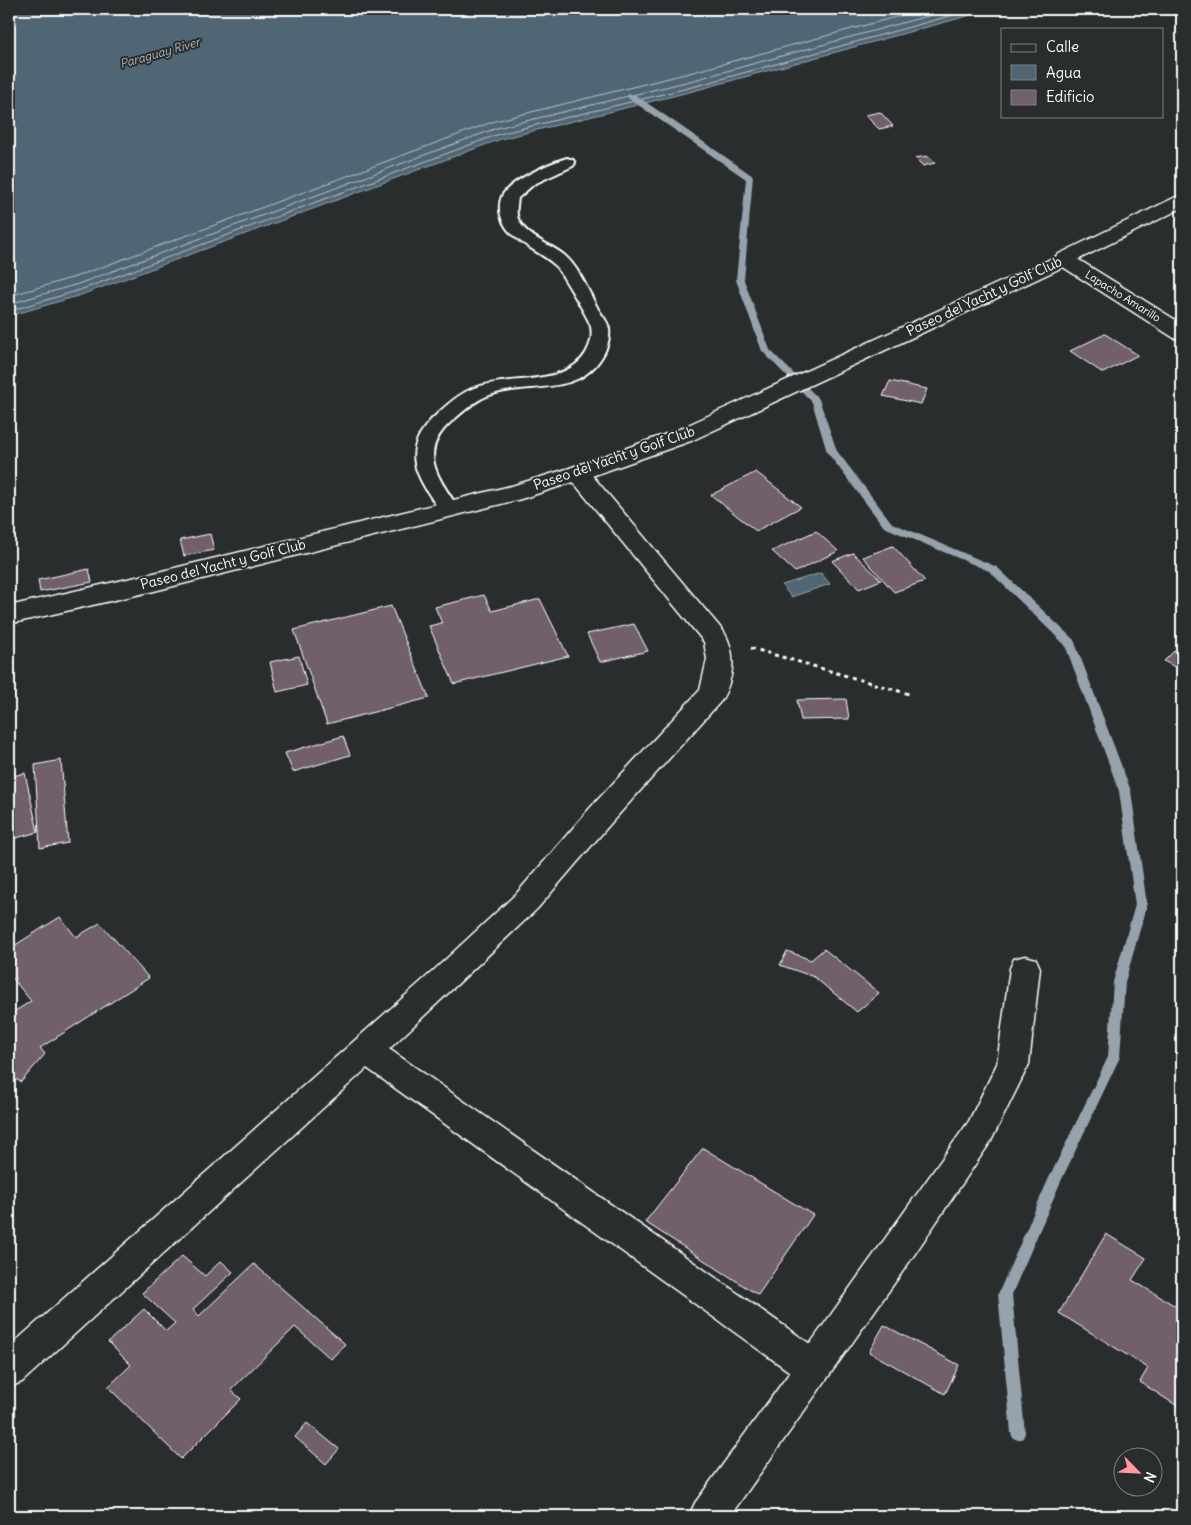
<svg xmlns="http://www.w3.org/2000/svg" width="1191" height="1525" viewBox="0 0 1191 1525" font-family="Delius,sans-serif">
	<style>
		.water { fill: #516675; stroke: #97a3ac }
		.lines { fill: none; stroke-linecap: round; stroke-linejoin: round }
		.shore { stroke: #b9c2c8; stroke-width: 1 }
		.stream { fill: #97a3ac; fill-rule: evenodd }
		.building { fill: #71616c; stroke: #fff }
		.service-casing { stroke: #fff; stroke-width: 4 }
		.minor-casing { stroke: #fff; stroke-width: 3 }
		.secondary-casing { stroke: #fff; stroke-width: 3 }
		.path { stroke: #fff; stroke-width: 3; stroke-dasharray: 4 4; stroke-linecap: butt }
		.service { fill: #2a2d2e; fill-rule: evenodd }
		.minor { fill: #2a2d2e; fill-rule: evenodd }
		.secondary { fill: #2a2d2e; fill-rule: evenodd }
		.labels { text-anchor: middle; stroke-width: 4; stroke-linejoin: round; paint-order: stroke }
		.far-street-label { font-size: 11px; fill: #fff; stroke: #2a2d2e }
		.far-water-label { font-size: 12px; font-style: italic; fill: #b1bac1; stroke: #2a2d2e }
		.street-label { font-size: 14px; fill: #fff; stroke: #2a2d2e }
	</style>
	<rect width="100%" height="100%" fill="#2a2d2e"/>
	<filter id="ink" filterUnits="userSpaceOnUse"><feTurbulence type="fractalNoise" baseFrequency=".02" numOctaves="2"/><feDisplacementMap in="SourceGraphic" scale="10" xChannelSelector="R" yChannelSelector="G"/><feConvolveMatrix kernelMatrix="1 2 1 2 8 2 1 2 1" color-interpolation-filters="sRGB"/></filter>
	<g filter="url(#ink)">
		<!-- water -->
		<path class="water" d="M9,9h984l-296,81 -196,49 -420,156 -72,21z
			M821,573l9,11 -39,13 -9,-12z"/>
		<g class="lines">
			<!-- shore -->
			<path class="shore" d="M9,296l66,-19 420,-156 198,-49 232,-63
				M9,304l69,-20 419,-156 197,-48 259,-71
				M9,311l71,-21 419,-156 197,-48 279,-77"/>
			<!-- stream -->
			<path class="stream" d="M628,94h6l119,82 -9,104 26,70 49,49 18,52 55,72 105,44 77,73 57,151 16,114 -22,77 -5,75 -59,124 -49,113 13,139 -2,5 -5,2 -5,-2 -2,-5 -13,-139 50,-114 60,-123 5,-75 22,-77 -16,-114 -54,-146 -76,-74 -105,-44 -57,-75 -15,-50 -50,-51 -26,-71 10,-101 -118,-81z"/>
		</g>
		<!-- building -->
		<path class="building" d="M880,112l13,14 -14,3 -14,-14z
			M927,156l8,7 -12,3 -8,-8z
			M1105,334l33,21 -35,18 -33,-22z
			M890,381l37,8 -6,15 -38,-8z
			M756,472l45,35 -45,24 -45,-36z
			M816,531l22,20 -43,21 -23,-21z
			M210,534l4,16 -30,6 -4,-16z
			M893,546l32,35 -31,11 -31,-35z
			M853,553l28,27 -22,9 -27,-28z
			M89,569l3,13 -52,10 -2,-12z
			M484,595l8,16 48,-12 28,57 -114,28 -25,-58 13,-3 -7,-16z
			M391,606l38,92 -102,26 -33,-94z
			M634,624l14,27 -48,11 -13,-28z
			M1182,643v28l-18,-10z
			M299,656l8,29 -30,7 -7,-30z
			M11,679l3,20 -5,1v-20z
			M846,699l3,20 -48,1 -4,-20z
			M343,736l7,19 -57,17 -8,-19z
			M61,760l7,83 -28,5 -5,-83z
			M25,773l13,59 -29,8v-63z
			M60,917l16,20 24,-14 49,55 -109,70 5,6 -24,28 -12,-6v-61l22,-14 -22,-27v-25z
			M824,949l55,44 -22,19 -43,-35 -34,-12 7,-14 24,9z
			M703,1148l110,67 -55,80 -113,-73z
			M1106,1234l40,24 -14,22 50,30v99l-42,-27 8,-14 -89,-55z
			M182,1256l23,20 16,-15 12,11 -40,37 6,7 55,-52 91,80 -14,15 -36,-32 -64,63 10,9 -60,60 -73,-72 23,-22 -23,-23 36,-33 22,22 9,-8 -33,-30z
			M884,1325l75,40 -14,29 -76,-42z
			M307,1423l32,26 -13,15 -31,-27z"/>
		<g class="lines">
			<defs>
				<path id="service" d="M567,158l6,2 2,3 -2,3 -39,18 -16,14c-1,8 -3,15 1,23 8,16 31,23 45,34 16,14 24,36 34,54 4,7 10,12 11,20 1,7 -1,15 -4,22 -24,49 -78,29 -118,45 -13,5 -24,16 -34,24 -37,32 -15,57 6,89l-3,5 -7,1 -7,-1c-22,-34 -44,-59 -11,-94 12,-12 27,-26 43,-32 33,-13 92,-1 112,-35 4,-7 7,-17 5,-26 -1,-7 -31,-56 -36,-62 -14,-13 -33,-19 -46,-34 -8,-10 -12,-23 -7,-35 7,-15 50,-34 65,-38z"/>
				<path id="minor" d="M1182,194v14l-111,55 -7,2 -7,-2 -3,-4 3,-4z
					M578,465l8,3 138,164c13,22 10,47 -3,69l-110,122 -74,86 -148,140 421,295 159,-223 28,-57 13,-96 4,-9 11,-3 11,3 4,9 -11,96 -38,77 -79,117 -182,258h-41l6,-13 95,-131 -423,-304 -345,314 -13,5v-40l423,-375 85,-79 74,-86 109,-117 7,-31 -3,-17 -134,-164 -4,-5 4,-5z"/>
				<path id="secondary" d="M1064,253l7,2 111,69v15l-8,-1 -111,-71 -372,174 -105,37 -65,21 -367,92 -145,33v-18l145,-33 361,-88 55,-17 105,-37z"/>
			</defs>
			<!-- service casing -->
			<use href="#service" class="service-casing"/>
			<!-- minor casing -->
			<use href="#minor" class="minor-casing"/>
			<!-- secondary casing -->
			<use href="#secondary" class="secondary-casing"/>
			<!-- path -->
			<path class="path" d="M751,648l158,46"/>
			<!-- service -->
			<use href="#service" class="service"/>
			<!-- minor -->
			<use href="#minor" class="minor"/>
			<!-- secondary -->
			<use href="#secondary" class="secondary"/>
		</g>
	</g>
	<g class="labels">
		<!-- far-street labels -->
		<g class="far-street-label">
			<text transform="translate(1123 296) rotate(32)" y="4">Lapacho Amarillo</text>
		</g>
		<!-- far-water labels -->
		<g class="far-water-label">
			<text transform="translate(160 53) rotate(-16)" y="4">Paraguay River</text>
		</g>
		<!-- street labels -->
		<g class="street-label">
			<text transform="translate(984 296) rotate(-25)" y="5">Paseo del Yacht y Golf Club</text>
			<text transform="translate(614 458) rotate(-19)" y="5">Paseo del Yacht y Golf Club</text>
			<text transform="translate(223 564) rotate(-14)" y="5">Paseo del Yacht y Golf Club</text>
		</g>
	</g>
	<!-- margin -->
	<rect width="1191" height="1525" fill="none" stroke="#2a2d2e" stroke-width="30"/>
	<rect x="15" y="15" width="1161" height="1495" fill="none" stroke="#fff" stroke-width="2" filter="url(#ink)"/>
	<!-- legend -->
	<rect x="1001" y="28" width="162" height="90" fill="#2a2d2e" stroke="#7f8182"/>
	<rect x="1011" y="44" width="25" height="8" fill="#2a2d2e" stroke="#7f8182"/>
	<text x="1046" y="52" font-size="15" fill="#ffffff">Calle</text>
	<rect x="1011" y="65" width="25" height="15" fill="#516675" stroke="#7f8182"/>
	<text x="1046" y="78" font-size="15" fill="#ffffff">Agua</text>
	<rect x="1011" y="90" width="25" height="15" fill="#71616c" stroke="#7f8182"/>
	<text x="1046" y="102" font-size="15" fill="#ffffff">Edificio</text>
	<!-- north arrow -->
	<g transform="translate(1138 1472) rotate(114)"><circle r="24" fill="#2a2d2e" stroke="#7f8182"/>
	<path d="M0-4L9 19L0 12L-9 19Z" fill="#ff9aa2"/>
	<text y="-8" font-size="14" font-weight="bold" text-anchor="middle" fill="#ffffff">N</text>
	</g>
</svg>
